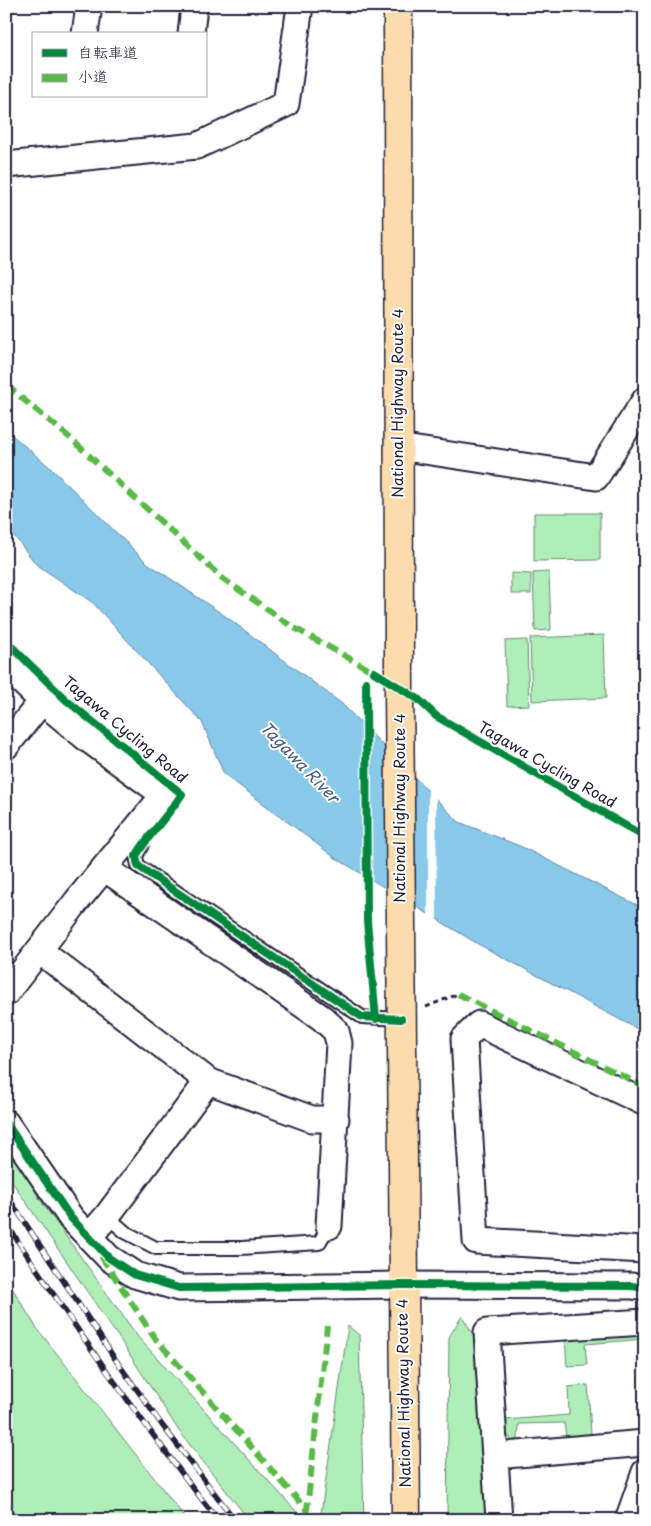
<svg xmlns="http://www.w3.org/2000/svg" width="651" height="1526" viewBox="0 0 651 1526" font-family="'Playpen Sans','Klee One',sans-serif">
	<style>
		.green { fill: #afeeb6; stroke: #688878 }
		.water { fill: #89c9ea; stroke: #6086a4 }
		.pier { fill: #fff }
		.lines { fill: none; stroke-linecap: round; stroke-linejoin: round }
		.service-casing { stroke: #22223b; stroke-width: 16 }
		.minor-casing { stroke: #22223b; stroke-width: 29 }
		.trunk-casing { stroke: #22223b; stroke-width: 31 }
		.path { stroke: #22223b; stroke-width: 3; stroke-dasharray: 5 4; stroke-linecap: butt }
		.service { stroke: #fff; stroke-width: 12 }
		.minor { stroke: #fff; stroke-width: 25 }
		.trunk { stroke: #fcdcac; stroke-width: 28 }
		.rail-casing { stroke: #22223b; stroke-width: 5.5 }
		.rail { stroke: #fff; stroke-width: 4; stroke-dasharray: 11; stroke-linecap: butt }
		.quiet { stroke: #58b947; stroke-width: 6; stroke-dasharray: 12 6; stroke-linecap: butt }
		.cycleway-casing { stroke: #fff; stroke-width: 11 }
		.cycleway { stroke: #00873e; stroke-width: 8 }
		.labels { text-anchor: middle; stroke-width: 4; stroke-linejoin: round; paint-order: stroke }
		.street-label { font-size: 15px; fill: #22223b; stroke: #fff }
		.water-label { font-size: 16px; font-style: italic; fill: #465c78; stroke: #fff }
	</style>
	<rect width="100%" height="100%" fill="#fff"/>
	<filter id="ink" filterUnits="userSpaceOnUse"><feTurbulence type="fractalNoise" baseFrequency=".02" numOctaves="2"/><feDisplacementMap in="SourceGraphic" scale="10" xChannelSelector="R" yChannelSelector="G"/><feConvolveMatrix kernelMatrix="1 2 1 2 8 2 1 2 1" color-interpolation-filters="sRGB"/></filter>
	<g filter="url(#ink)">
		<!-- green -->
		<path class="green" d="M534,513h66v47l-66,1z
			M549,572l2,58 -16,1 -2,-58z
			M511,573l20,1v20h-20z
			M604,635l2,63 -74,3 -2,-63z
			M527,640l2,65 -22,1 -2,-65z
			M6,1144l37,60 95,133 166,183h-55l-70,-89 -58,-90 -115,-168z
			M6,1278l30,49 151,193h-181z
			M462,1316l17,28 13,176h-45l2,-183z
			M348,1326l11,9 5,185h-44z
			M645,1328v11l-60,5 2,21 -20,1 -2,-28z
			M588,1385l3,49 -25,3 -2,-14 -45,1 -1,15 -6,2 -5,-7 -2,-14 64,-5 -1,-28z"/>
		<!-- water -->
		<path class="water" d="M6,430l46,39 94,93 82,56 114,86 117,118 63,25 123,62v124l-167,-89 -144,-87 -110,-83 -22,-52 -109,-119 -57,-39 -21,-27 -9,-8z"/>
		<!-- pier -->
		<path class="pier" d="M361,720l10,9v154l-9,-6z
			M428,787l8,8 1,128 -9,-6z"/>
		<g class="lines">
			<defs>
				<path id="service" d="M142,845l-6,11 2,10 224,151 39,2
					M107,1216l18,16 31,16h85l78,-5 10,-17"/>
				<path id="minor" d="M85,34l4,-28
					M191,34l3,-28
					M6,165l191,-19 89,-42 14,-98
					M398,447l198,30 49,-77
					M6,666l36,35 43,36 79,58 -87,106 -71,92
					M6,746l36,-45
					M104,868l218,150 14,13 3,12 -10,183
					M40,951l168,130 104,38h24
					M645,1103l-166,-79 -15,15 12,202 169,9
					M6,1123l65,95 38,40 26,17 44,13 224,-3 229,1 13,2
					M89,1237l18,-21 101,-135
					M495,1456l150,-13
					M499,1520l-12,-188 158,-10
					M628,1520l17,-48"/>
				<path id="trunk" d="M398,6l1,682 7,832"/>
			</defs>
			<!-- service casing -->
			<use href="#service" class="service-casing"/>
			<!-- minor casing -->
			<use href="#minor" class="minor-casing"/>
			<!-- trunk casing -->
			<use href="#trunk" class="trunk-casing"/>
			<!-- path -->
			<path class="path" d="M426,1007l32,-13"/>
			<!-- service -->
			<use href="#service" class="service"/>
			<!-- minor -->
			<use href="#minor" class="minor"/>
			<!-- trunk -->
			<use href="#trunk" class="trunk"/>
			<defs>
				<path id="rail" d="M6,1194l107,162 49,69 73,95
					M6,1223c67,102 136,201 212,297"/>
			</defs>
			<!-- rail casing -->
			<use href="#rail" class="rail-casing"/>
			<!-- rail -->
			<use href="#rail" class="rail"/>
			<!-- quiet -->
			<path class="quiet" d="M6,385l63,52 153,141 69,48 83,46
				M458,994l187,93
				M101,1256l53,81 153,173 20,-184"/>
			<defs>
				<path id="cycleway" d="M6,641l60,59 116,94c-14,22 -33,40 -46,62l2,10 224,151 39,2
					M374,672l44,27 18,17 209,121
					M366,682l1,239 9,98
					M6,1123l65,95 38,40 26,17 44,13 224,-3 229,1 13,2"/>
			</defs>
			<!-- cycleway casing -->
			<use href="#cycleway" class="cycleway-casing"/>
			<!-- cycleway -->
			<use href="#cycleway" class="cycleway"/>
		</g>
	</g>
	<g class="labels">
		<!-- street labels -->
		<g class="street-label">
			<text transform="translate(398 403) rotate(-90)" y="5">National Highway Route 4</text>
			<text transform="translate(125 730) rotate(40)" y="5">Tagawa Cycling Road</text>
			<text transform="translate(547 765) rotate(30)" y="5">Tagawa Cycling Road</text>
			<text transform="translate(400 808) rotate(-90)" y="5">National Highway Route 4</text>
			<text transform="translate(404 1393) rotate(-91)" y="5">National Highway Route 4</text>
		</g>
		<!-- water labels -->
		<g class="water-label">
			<text transform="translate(300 762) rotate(46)" y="6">Tagawa River</text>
		</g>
	</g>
	<!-- margin -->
	<rect width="651" height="1526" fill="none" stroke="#fff" stroke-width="25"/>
	<rect x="12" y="12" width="626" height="1501" fill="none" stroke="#22223b" stroke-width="2" filter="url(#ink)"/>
	<!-- legend -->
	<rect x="32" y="32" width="175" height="65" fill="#ffffff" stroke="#a7a7b1"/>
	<rect x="42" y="49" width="25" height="8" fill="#00873e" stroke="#a7a7b1"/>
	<text x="78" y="58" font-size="15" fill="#22223b">自転車道</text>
	<rect x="42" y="74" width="25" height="8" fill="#58b947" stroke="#a7a7b1"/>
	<text x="78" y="82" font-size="15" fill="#22223b">小道</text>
</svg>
